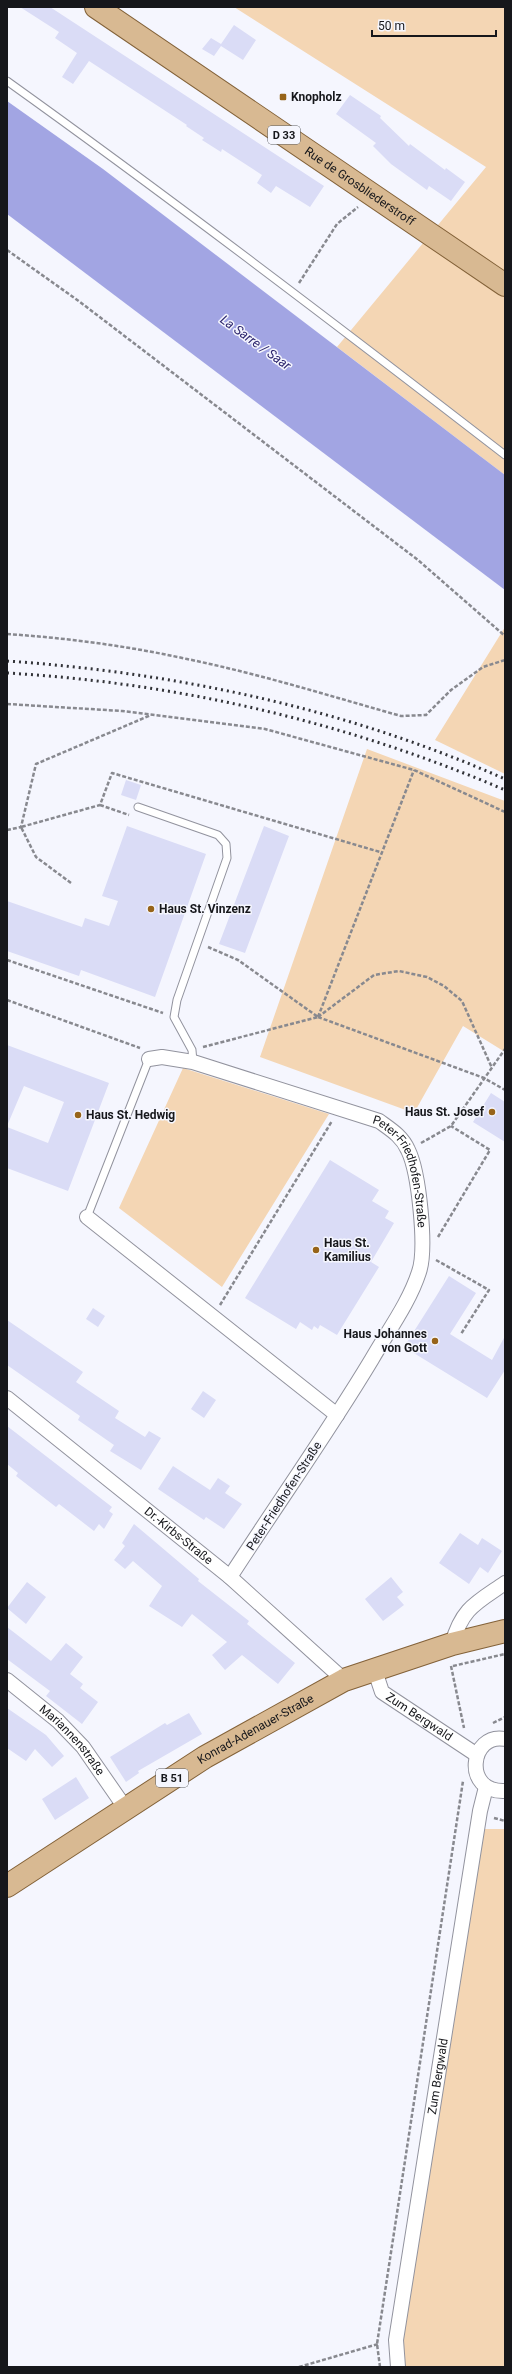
<svg xmlns="http://www.w3.org/2000/svg" width="512" height="2374" viewBox="0 0 512 2374" font-family="Roboto,sans-serif">
	<style>
		.green { fill: #f4d6b4 }
		.water { fill: #a2a5e3 }
		.building { fill: #dadcf6 }
		.lines { fill: none; stroke-linecap: round; stroke-linejoin: round }
		.service-casing { stroke: #92939e; stroke-width: 9 }
		.minor-casing { stroke: #92939e; stroke-width: 16 }
		.primary-casing { stroke: #836239; stroke-width: 24 }
		.path { stroke: #88898f; stroke-width: 2.5; stroke-dasharray: 4 2; stroke-linecap: butt }
		.service { stroke: #fff; stroke-width: 7 }
		.minor { stroke: #fff; stroke-width: 14 }
		.primary { stroke: #d8b992; stroke-width: 22 }
		.rail { stroke: #323338; stroke-width: 3; stroke-dasharray: 2 4; stroke-linecap: butt }
		.poi-dot { fill: #976419; stroke: #f5f6fe; stroke-width: 1.5 }
		.labels { text-anchor: middle; stroke-width: 3; stroke-linejoin: round; paint-order: stroke }
		.shield { fill: #f5f6fe; stroke: #595a5f; stroke-width: 1 }
		.shield-label { font-size: 11px; font-weight: bold; fill: #16171b }
		.poi-label { font-size: 12px; font-weight: bold; fill: #16171b; stroke: #f5f6fe; text-anchor: start }
		.street-label { font-size: 12px; fill: #16171b; stroke: #f5f6fe }
		.water-label { font-size: 13px; font-style: italic; fill: #2e276f; stroke: #f5f6fe }
	</style>
	<rect width="100%" height="100%" fill="#f5f6fe"/>
	<!-- green -->
	<path class="green" d="M234,7h271v468l-168,-128 149,-180z
		M505,627v147l-70,-34z
		M367,749l138,52v251l-42,-26 -49,87 -154,-56z
		M183,1068l146,46 -107,173 -103,-79z
		M483,1829h22v538h-102l-2,-28z"/>
	<!-- water -->
	<path class="water" d="M7,101l96,68 402,306v115l-498,-376z"/>
	<!-- building -->
	<path class="building" d="M20,7h30l274,179 -14,21 -34,-21 -5,7 -14,-10 5,-8 -40,-26 -1,3 -19,-12 2,-2 -18,-12 1,-1 -98,-64 -16,23 -11,-7 15,-24 -22,-15 4,-6z
		M234,25l22,15 -13,20 -22,-14 -7,10 -12,-7 9,-11 10,6z
		M350,95l31,21 -1,2 29,28 1,-2 35,26 1,-2 19,14 -14,19 -22,-15 -2,4 -36,-26 -18,-18 3,-3 -40,-29z
		M126,780l15,5 -5,15 -15,-5z
		M127,826l79,28 -51,143 -74,-27 -2,6 -72,-25v-50l75,26 3,-9 24,8 9,-25 -16,-5z
		M264,826l25,10 -44,117 -26,-9z
		M7,1045l102,38 -41,108 -61,-23v-41l41,16 16,-41 -40,-16 -17,40z
		M491,1093l14,9v40l-32,-20z
		M330,1160l49,30 -7,11 17,10 -4,7 9,5 -23,39 8,5 -42,68 -17,-10 -2,4 -4,-3 -2,4 -12,-8 -4,7 -51,-31z
		M449,1276l27,17 -26,41 42,26 13,-24v34l-18,28 -83,-51z
		M93,1308l12,8 -7,11 -12,-8z
		M7,1320l76,52 -7,10 43,29 -4,7 30,19 4,-6 12,7 -20,32 -31,-19 4,-6 -36,-25 2,-4 -73,-51z
		M203,1391l13,9 -12,18 -13,-9z
		M7,1426l105,81 -3,4 4,3 -9,15 -5,-5 -5,7 -35,-27 -3,3 -40,-31 2,-3 -11,-9z
		M173,1466l37,24 8,-12 12,8 -5,7 17,11 -18,25 -18,-12 -2,3 -46,-31z
		M134,1524l65,55 -1,2 51,40 -2,3 48,39 -17,21 -36,-29 -17,15 -13,-15 15,-13 -35,-28 -10,13 -33,-21 13,-20 -29,-25 -8,8 -11,-9 11,-14 -3,-3z
		M460,1533l18,12 4,-7 20,13 -14,22 -8,-6 -11,17 -30,-21z
		M391,1577l12,15 -6,5 7,8 -21,16 -18,-22z
		M27,1582l19,15 -20,27 -19,-16z
		M7,1627l44,34 15,-18 17,14 -13,17 13,10 -3,4 18,14 -16,22 -36,-28 4,-5 -43,-32z
		M7,1708l39,27 18,21 -12,11 -17,-18 -9,12 -19,-13z
		M189,1713l13,21 -64,37 1,2 -13,9 -16,-25 55,-34 2,2z
		M76,1777l13,21 -34,22 -13,-21z"/>
	<g class="lines">
		<defs>
			<path id="service" d="M7,81c169,121 334,247 498,374
				M138,807l80,28 8,9 1,14 -50,142 -3,17 18,33 1,12
				M87,1217l62,-158"/>
			<g id="minor">
				<path id="s1" d="M149,1059l13,-2 31,5 186,59c11,8 23,15 29,29 11,22 19,99 11,122 -10,31 -31,59 -47,87 -45,75 -95,145 -142,218"/>
				<path d="M87,1217l250,198"/>
				<path id="s2" d="M7,1398l223,179 114,103"/>
				<path d="M452,1644c10,-36 24,-41 53,-61"/>
				<path id="s3" d="M374,1668l8,24 95,63"/>
				<path id="s4" d="M7,1680l51,41 25,26 43,62"/>
				<path d="M505,1739c-35,-7 -43,54 0,52"/>
				<path id="s5" d="M398,2367l-2,-27 84,-529 6,-24"/>
			</g>
			<g id="primary">
				<path id="s6" d="M96,7l409,278"/>
				<path id="s7" d="M7,1886l198,-129 139,-77 108,-36 53,-13"/>
			</g>
		</defs>
		<!-- service casing -->
		<use href="#service" class="service-casing"/>
		<!-- minor casing -->
		<use href="#minor" class="minor-casing"/>
		<!-- primary casing -->
		<use href="#primary" class="primary-casing"/>
		<!-- path -->
		<path class="path" d="M7,250l73,52 338,258 87,76
			M299,283l38,-59 21,-17
			M7,634c60,4 121,12 180,25 73,15 143,37 214,57l25,-1 25,-25 32,-23 22,-7
			M7,704l115,7 143,18 149,41 91,42
			M100,805l29,10
			M7,830l14,-3 15,-63 115,-49
			M71,883l-35,-26 -15,-30 79,-22 12,-32 268,79
			M7,960l156,53
			M7,1000l133,48
			M318,1017l96,-247
			M318,1017l56,-42 25,-4 28,6 17,9 18,15 30,67
			M318,1017l166,61 21,12
			M203,1047l115,-30 -80,-57 -30,-13
			M421,1143l30,-17 54,-77
			M438,1237l52,-87 -39,-24
			M436,1260l53,30 -28,44
			M220,1305l112,-184
			M451,1666l13,62
			M453,1666l52,-12
			M493,1723l12,-6
			M494,1818l11,3
			M299,2367l79,-23
			M380,2367l-3,-23 86,-563"/>
		<!-- service -->
		<use href="#service" class="service"/>
		<!-- minor -->
		<use href="#minor" class="minor"/>
		<!-- primary -->
		<use href="#primary" class="primary"/>
		<!-- rail -->
		<path class="rail" d="M7,661c172,12 340,48 498,118
			M7,673c172,10 339,49 498,117"/>
	</g>
	<!-- markers -->
	<g class="poi-dot">
		<rect x="279" y="93" width="8" height="8" rx="2"/>
		<circle cx="151" cy="909" r="4"/>
		<circle cx="492" cy="1112" r="4"/>
		<circle cx="78" cy="1115" r="4"/>
		<circle cx="316" cy="1250" r="4"/>
		<circle cx="435" cy="1341" r="4"/>
	</g>
	<g class="labels">
		<!-- shield labels -->
		<g class="shield">
			<rect x="268" y="126" width="32" height="18" rx="3"/>
			<rect x="156" y="1769" width="32" height="18" rx="3"/>
		</g>
		<g class="shield-label">
			<text x="284" y="139">D 33</text>
			<text x="172" y="1782">B 51</text>
		</g>
		<!-- poi labels -->
		<g class="poi-label">
			<text x="291" y="101">Knopholz</text>
			<text x="159" y="913">Haus St. Vinzenz</text>
			<text x="484" y="1116" text-anchor="end">Haus St. Josef</text>
			<text x="86" y="1119">Haus St. Hedwig</text>
			<text x="324" y="1247">Haus St.<tspan x="324" dy="14">Kamilius</tspan></text>
			<text x="427" y="1338" text-anchor="end">Haus Johannes<tspan x="427" dy="14">von Gott</tspan></text>
		</g>
		<!-- street labels -->
		<g class="street-label">
			<text dy="4" stroke="none"><textPath href="#s6" startOffset="319">Rue de Grosbliederstroff</textPath></text>
			<text dy="4" stroke="none"><textPath href="#s1" startOffset="297">Peter-Friedhofen-Straße</textPath></text>
			<text transform="translate(284 1496) rotate(-57)" y="4">Peter-Friedhofen-Straße</text>
			<text dy="4" stroke="none"><textPath href="#s2" startOffset="220">Dr.-Kirbs-Straße</textPath></text>
			<text dy="4" stroke="none"><textPath href="#s3" startOffset="70">Zum Bergwald</textPath></text>
			<text dy="4" stroke="none"><textPath href="#s7" startOffset="294">Konrad-Adenauer-Straße</textPath></text>
			<text dy="4" stroke="none"><textPath href="#s4" startOffset="89">Mariannenstraße</textPath></text>
			<text dy="4" stroke="none"><textPath href="#s5" startOffset="294">Zum Bergwald</textPath></text>
		</g>
		<!-- water labels -->
		<g class="water-label">
			<text transform="translate(256 342) rotate(36)" y="5">La Sarre / Saar</text>
		</g>
	</g>
	<!-- border -->
	<rect width="512" height="2374" fill="none" stroke="#16171b" stroke-width="16"/>
	<!-- scale -->
	<path d="M372 30v6h124v-6" fill="none" stroke="#16171b" stroke-width="2"/>
	<text x="378" y="30" font-size="12" fill="#16171b" stroke="#f5f6fe" stroke-width="3" paint-order="stroke">50 m</text>
</svg>
